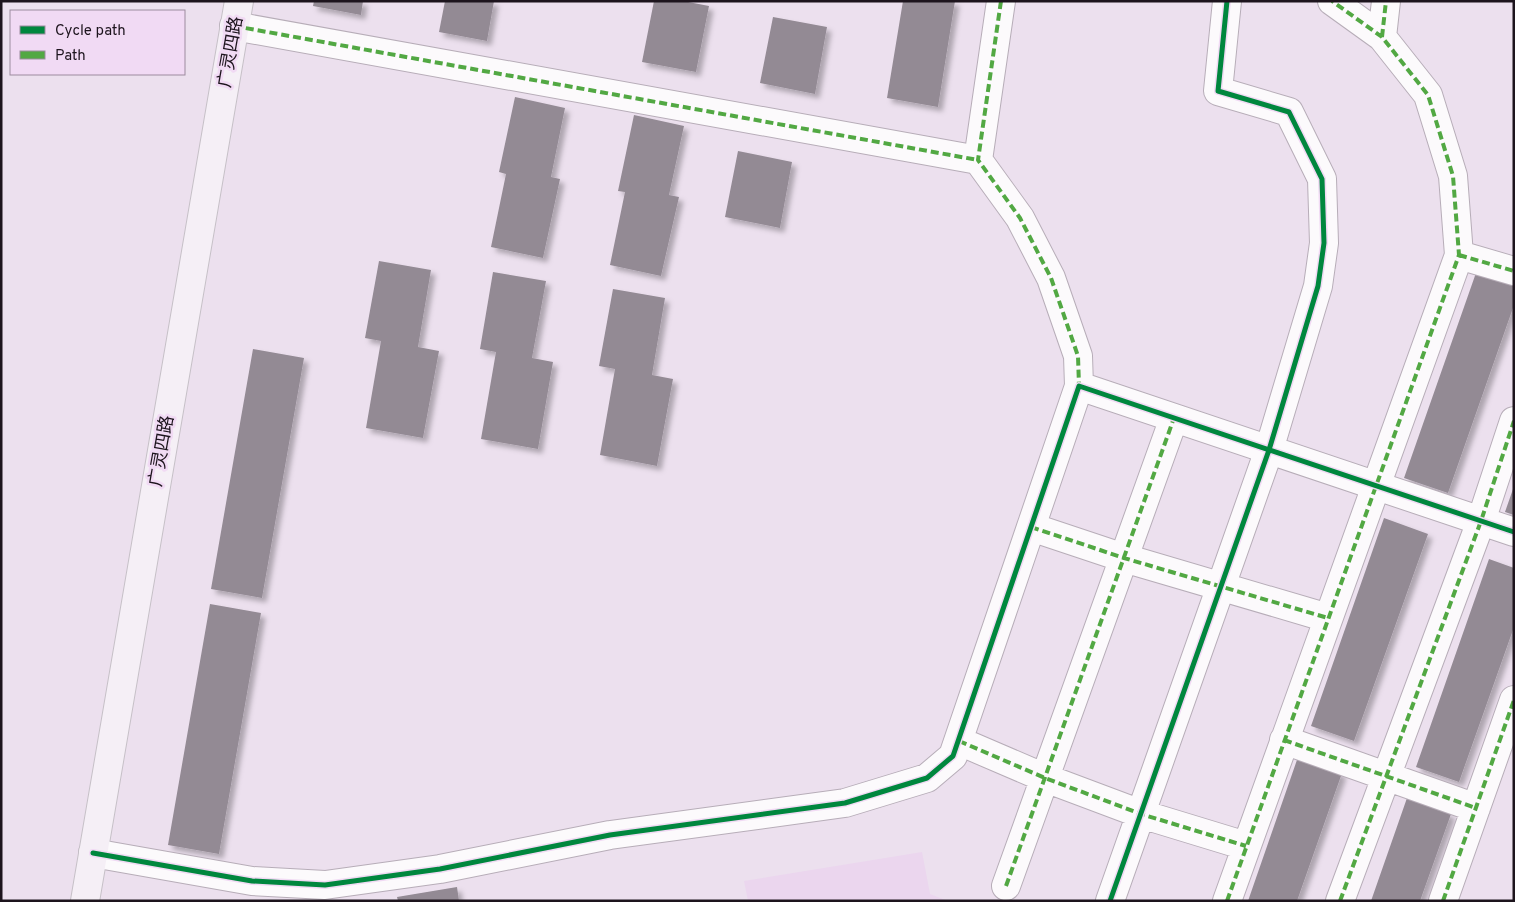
<svg xmlns="http://www.w3.org/2000/svg" width="1515" height="902" viewBox="0 0 1515 902" font-family="Overpass,'Noto Sans SC',sans-serif">
	<style>
		.built { fill: #ebd6ee }
		.building { fill: #938a94; filter: url(#shadow) }
		.lines { fill: none; stroke-linecap: round; stroke-linejoin: round }
		.minor-casing { stroke: #b7adb8; stroke-width: 30 }
		.major-casing { stroke: #c6c0c7; stroke-width: 30 }
		.minor { stroke: #fcfafc; stroke-width: 28 }
		.major { stroke: #f5eff6; stroke-width: 28 }
		.quiet { stroke: #52a843; stroke-width: 4; stroke-dasharray: 8 4; stroke-linecap: butt }
		.cycleway-casing { stroke: #f1daf4; stroke-width: 8 }
		.cycleway { stroke: #00873e; stroke-width: 5 }
		.labels { text-anchor: middle; stroke-width: 5; stroke-linejoin: round; paint-order: stroke }
		.street-label { font-size: 18px; fill: #1d141d; stroke: #f1daf4 }
	</style>
	<defs>
		<filter id="shadow"><feDropShadow dx="4.5" dy="4.5" stdDeviation="2.5" flood-color="#0004"/></filter>
	</defs>
	<rect width="100%" height="100%" fill="#ece0ee"/>
	<!-- built -->
	<path class="built" d="M922,852l8,42 18,7h-200l-4,-20z"/>
	<!-- building -->
	<path class="building" d="M314,1h49l-2,14 -48,-9z
		M445,1h49l-7,40 -48,-9z
		M654,1h29l26,5 -13,66 -54,-10z
		M903,1h52l-17,106 -51,-9z
		M773,17l54,10 -12,67 -55,-11z
		M515,97l50,11 -14,69 9,2 -17,79 -52,-11 15,-73 -7,-2z
		M634,115l50,11 -15,69 10,2 -18,79 -51,-11 15,-73 -7,-1z
		M738,151l54,11 -12,66 -55,-11z
		M379,261l52,9 -13,77 21,4 -16,87 -57,-10 15,-87 -16,-3z
		M1477,270l37,13v22l-66,188 -44,-15z
		M493,272l53,9 -14,77 21,4 -15,87 -57,-10 15,-87 -16,-3z
		M613,289l52,9 -13,77 21,4 -16,87 -57,-11 15,-86 -16,-3z
		M253,349l51,9 -42,240 -51,-9z
		M1513,489h1v26l-9,-3z
		M1384,518l44,16 -74,207 -43,-15z
		M1489,559l25,9v59l-55,155 -43,-15z
		M210,604l51,9 -42,241 -51,-9z
		M1298,757l44,16 -45,128h-49z
		M1407,798l44,16 -31,87h-49z
		M457,887l2,14h-61l-1,-4z"/>
	<g class="lines">
		<defs>
			<path id="minor" d="M1001,1l-23,159 42,58 31,60 27,78 1,30
				M234,26l744,134
				M1382,37l4,-36
				M1459,255l55,16
				M1031,527l93,31 204,60
				M1284,740l192,68
				M959,741l86,37 96,36 105,32
				M93,853l159,28 73,4 115,-16 170,-34 235,-32 82,-25 26,-22 126,-370 435,146
				M1006,886l168,-468
				M1110,901l159,-451 49,-164 6,-43 -2,-64 -33,-67 -71,-21 9,-90
				M1227,901l232,-646 -6,-79 -25,-81 -46,-58 -50,-36
				M1340,901l141,-380 33,-100
				M1443,901l71,-201"/>
			<path id="major" d="M85,901l154,-900"/>
		</defs>
		<!-- minor casing -->
		<use href="#minor" class="minor-casing"/>
		<!-- major casing -->
		<use href="#major" class="major-casing"/>
		<!-- minor -->
		<use href="#minor" class="minor"/>
		<!-- major -->
		<use href="#major" class="major"/>
		<!-- quiet -->
		<path class="quiet" d="M1001,1l-23,159 42,58 31,60 27,78 1,30
			M234,26l744,134
			M1382,37l4,-36
			M1459,255l55,16
			M1031,527l93,31 204,60
			M1284,740l192,68
			M959,741l86,37 96,36 105,32
			M1006,886l168,-468
			M1227,901l232,-646 -6,-79 -25,-81 -46,-58 -50,-36
			M1340,901l141,-380 33,-100
			M1443,901l71,-201"/>
		<defs>
			<path id="cycleway" d="M93,853l159,28 73,4 115,-16 170,-34 235,-32 82,-25 26,-22 126,-370 435,146
				M1110,901l159,-451 49,-164 6,-43 -2,-64 -33,-67 -71,-21 9,-90"/>
		</defs>
		<!-- cycleway casing -->
		<use href="#cycleway" class="cycleway-casing"/>
		<!-- cycleway -->
		<use href="#cycleway" class="cycleway"/>
	</g>
	<g class="labels">
		<!-- street labels -->
		<g class="street-label">
			<text transform="translate(230 52) rotate(-80)" y="6">广灵四路</text>
			<text transform="translate(161 451) rotate(-80)" y="6">广灵四路</text>
		</g>
	</g>
	<!-- border -->
	<rect width="1515" height="902" fill="none" stroke="#1d141d" stroke-width="5"/>
	<!-- legend -->
	<rect x="10" y="10" width="175" height="65" fill="#f1daf4" stroke="#9c8b9e"/>
	<rect x="20" y="26" width="25" height="8" fill="#00873e" stroke="#9c8b9e"/>
	<text x="55" y="35" font-size="15" fill="#1d141d">Cycle path</text>
	<rect x="20" y="51" width="25" height="8" fill="#52a843" stroke="#9c8b9e"/>
	<text x="55" y="60" font-size="15" fill="#1d141d">Path</text>
</svg>
